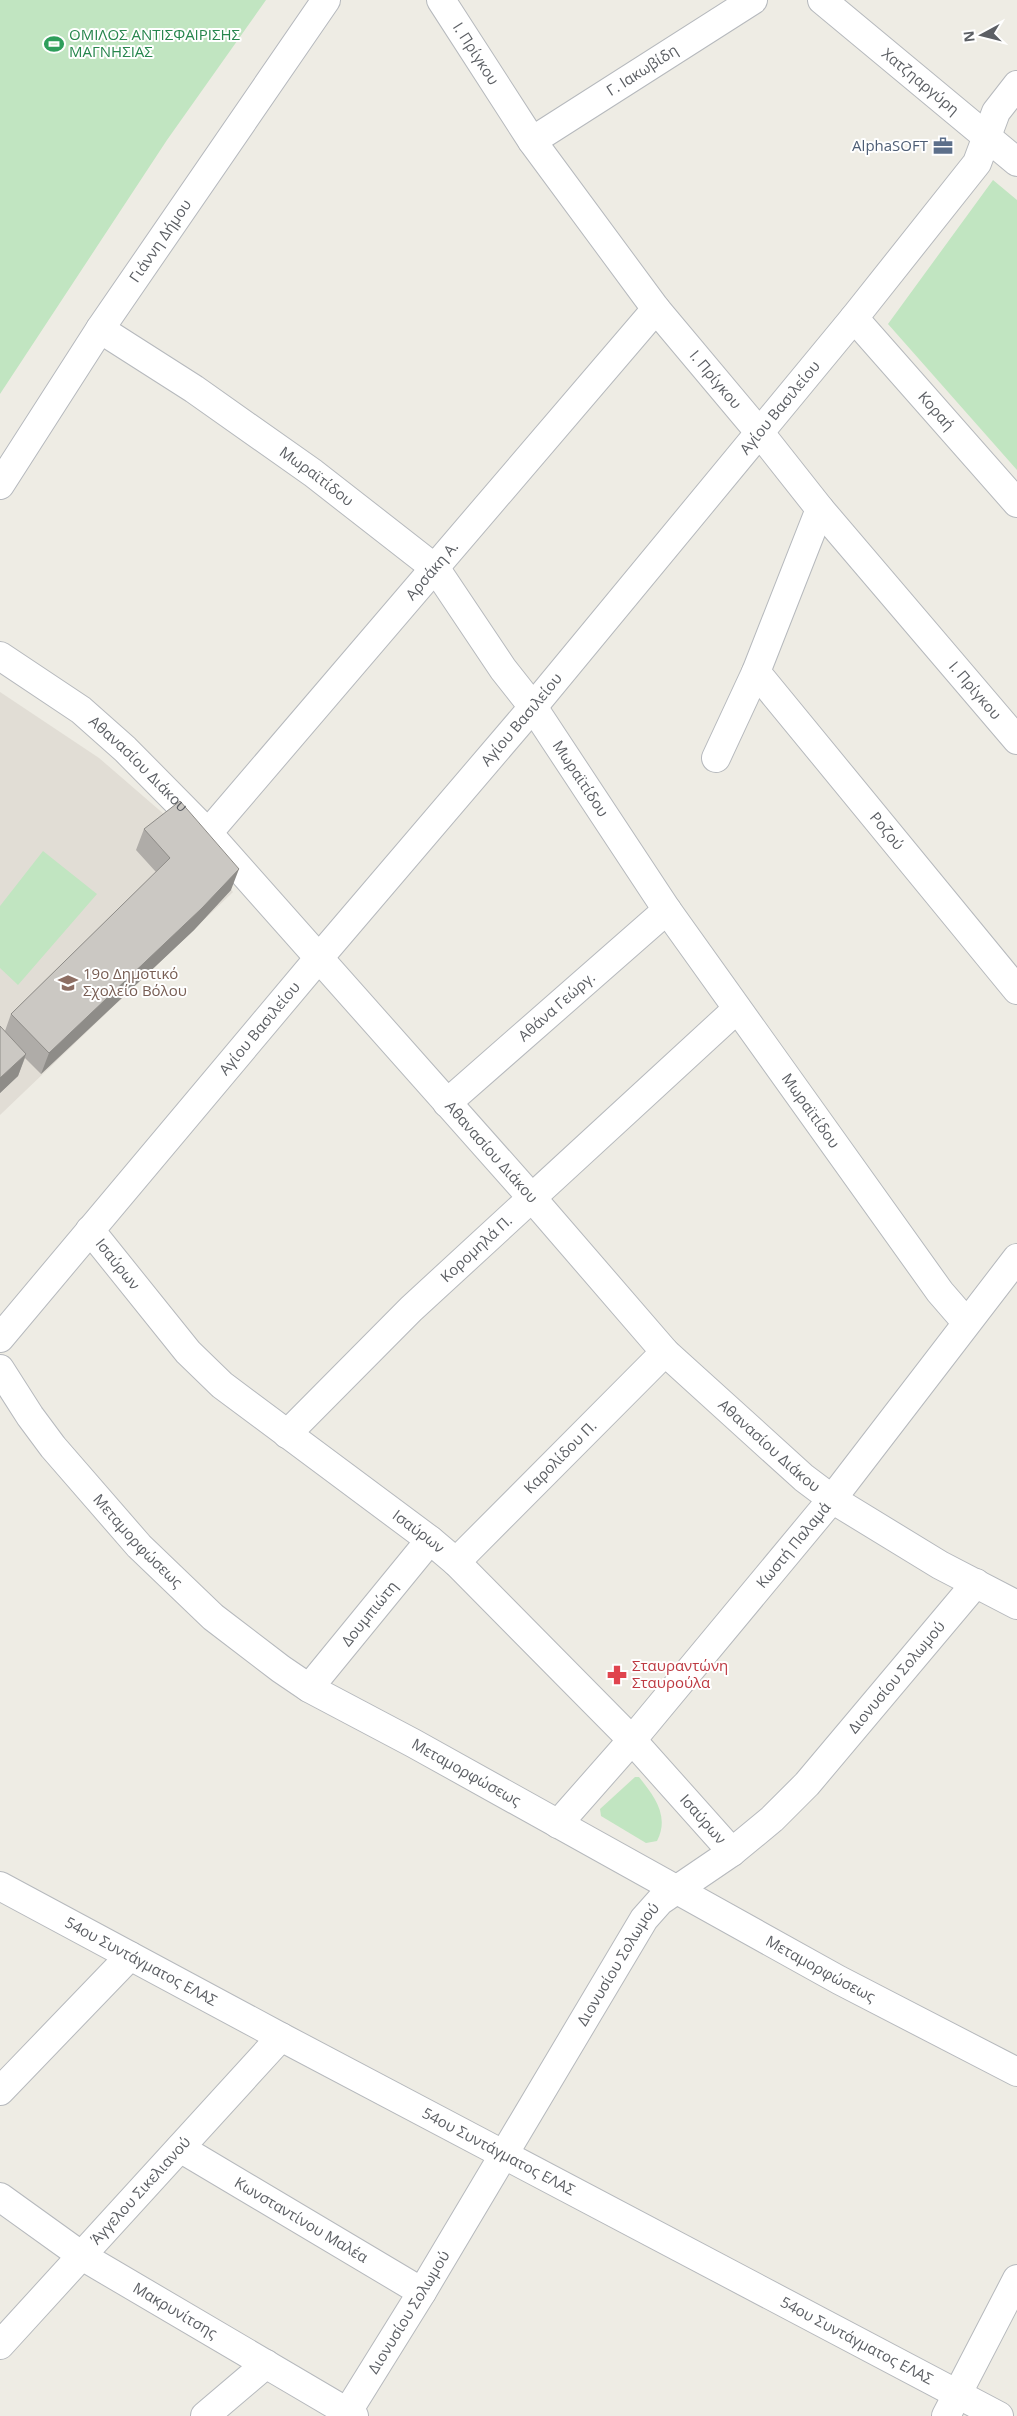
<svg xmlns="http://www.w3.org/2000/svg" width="1017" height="2416" viewBox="0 0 1017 2416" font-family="'Open Sans',sans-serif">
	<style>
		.education { fill: #e1ddd5 }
		.green { fill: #c1e5c1 }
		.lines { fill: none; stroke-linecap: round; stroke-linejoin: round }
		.street-casing { stroke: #b6b9bd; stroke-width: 30 }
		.secondary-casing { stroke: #b5b8bd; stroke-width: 30 }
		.street { stroke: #fff; stroke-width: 28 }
		.secondary { stroke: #fff; stroke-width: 28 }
		.wall { fill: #afaca8 }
		.shaded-wall { fill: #8e8c88 }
		.building { fill: #cbc8c3; stroke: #8e8c88 }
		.labels { text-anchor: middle; stroke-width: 4; stroke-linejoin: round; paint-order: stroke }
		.leisure-label { font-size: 15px; fill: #27864d; stroke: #fff; text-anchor: start }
		.street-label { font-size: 15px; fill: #5c5f64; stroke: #fff }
		.service-label { font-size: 15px; fill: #4e5e75; stroke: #fff; text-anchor: end }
		.education-label { font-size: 15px; fill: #785e54; stroke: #fff; text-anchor: start }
		.health-label { font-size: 15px; fill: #be3a42; stroke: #fff; text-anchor: start }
	</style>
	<rect width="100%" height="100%" fill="#eeece4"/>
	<!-- education -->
	<path class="education" d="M0,692l99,66 74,64 60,70 -233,223z"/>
	<!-- green -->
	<path class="green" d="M0,0h266l-99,140 -167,254z
		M993,180l24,20v270l-129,-146z
		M43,851l54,43 -79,91 -18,-17v-62z
		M635,1777h4c15,19 31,39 18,64l-11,2 -45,-27 -1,-7z"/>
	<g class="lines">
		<defs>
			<g id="street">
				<path id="s1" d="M441,0l91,141 124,168 104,124 60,76 197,231"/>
				<path id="s2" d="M822,0l195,162"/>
				<path id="s3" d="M532,141l221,-141"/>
				<path id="s4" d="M854,318l163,185"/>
				<path id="s5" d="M100,329l94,60 119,84 123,96 67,100 30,38 134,203 273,382 26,30"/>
				<path id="s6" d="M0,656l81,54 44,39 83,84 324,365 133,154 139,126 28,21 108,66 77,40"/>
				<path id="s7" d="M756,672l261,318"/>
				<path d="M716,758l40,-86 64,-163"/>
				<path id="s8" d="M208,833l448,-524"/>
				<path id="s9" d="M447,1103l220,-193"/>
				<path id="s10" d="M90,1230l98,122 34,33 208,155 26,22 176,178 100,112"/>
				<path id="s11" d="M0,1338l318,-379 215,-252 321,-389 123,-155 19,-51 21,-27"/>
				<path id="s12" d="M0,1369l30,47 23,31 86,99 74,71 68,52 28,19 104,55 426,237 178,92"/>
				<path id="s13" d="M287,1434l124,-125 326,-300"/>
				<path id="s14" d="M456,1562l209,-210"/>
				<path id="s15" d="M309,1688l121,-148"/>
				<path id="s16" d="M558,1824l74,-84 200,-241 185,-241"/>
				<path id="s17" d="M0,1886l281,151 718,379"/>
				<path d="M0,2091l130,-135"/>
				<path id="s18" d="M180,2148l242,144"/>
				<path id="s19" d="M0,2197l82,59 272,160"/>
				<path id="s20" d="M0,2345l281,-308"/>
				<path d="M205,2416l61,-52"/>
				<path id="s21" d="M345,2416l77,-124 222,-373 16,-18 72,-49 40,-33 35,-35 169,-201"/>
				<path d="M946,2416l71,-137"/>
			</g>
			<g id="secondary">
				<path id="s22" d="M0,485l100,-156 226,-329"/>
			</g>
		</defs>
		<!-- street casing -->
		<use href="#street" class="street-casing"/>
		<!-- secondary casing -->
		<use href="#secondary" class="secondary-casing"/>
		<!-- street -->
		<use href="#street" class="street"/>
		<!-- secondary -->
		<use href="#secondary" class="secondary"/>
	</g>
	<!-- wall -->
	<path class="wall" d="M144,829l87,61 -37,40 -153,144 -16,-16 -7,18 -18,17v-67l5,5 6,-17 145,-142 -20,-22z"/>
	<!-- shaded-wall -->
	<path class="shaded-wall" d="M239,869l-8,21 -37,40 -153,144 8,-21z
		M26,1054l-8,22 -18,17v-15z"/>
	<!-- building -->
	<path class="building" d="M180,801l59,68 -37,39 -153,145 -38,-39 159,-156 -26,-29z
		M0,1026l26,28 -26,24z"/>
	<!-- icons -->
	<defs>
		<symbol id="stadium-bare" viewBox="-9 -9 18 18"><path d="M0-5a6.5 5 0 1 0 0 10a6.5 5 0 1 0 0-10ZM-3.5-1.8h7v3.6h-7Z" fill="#2e9e5b" stroke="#fff" stroke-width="2.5" paint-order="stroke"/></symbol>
		<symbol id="office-bare" viewBox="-9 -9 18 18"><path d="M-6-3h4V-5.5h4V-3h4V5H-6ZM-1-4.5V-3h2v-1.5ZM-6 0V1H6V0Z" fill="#5c6f8a" stroke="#fff" stroke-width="2.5" paint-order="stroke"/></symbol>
		<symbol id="school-bare" viewBox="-9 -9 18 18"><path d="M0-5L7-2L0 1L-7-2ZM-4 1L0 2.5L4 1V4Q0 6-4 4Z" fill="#8d6e63" stroke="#fff" stroke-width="2.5" paint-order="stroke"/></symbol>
		<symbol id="pharmacy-bare" viewBox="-9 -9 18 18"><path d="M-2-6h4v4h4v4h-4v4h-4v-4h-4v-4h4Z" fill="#e0444e" stroke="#fff" stroke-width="2.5" paint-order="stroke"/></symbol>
	</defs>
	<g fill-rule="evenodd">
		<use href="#stadium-bare" x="40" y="30" width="28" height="28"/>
		<use href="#office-bare" x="929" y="132" width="28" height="28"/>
		<use href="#school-bare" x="54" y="969" width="28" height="28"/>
		<use href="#pharmacy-bare" x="603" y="1661" width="28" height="28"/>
	</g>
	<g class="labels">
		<!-- leisure labels -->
		<g class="leisure-label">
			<text x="69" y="40">ΟΜΙΛΟΣ ΑΝΤΙΣΦΑΙΡΙΣΗΣ<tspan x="69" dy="17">ΜΑΓΝΗΣΙΑΣ</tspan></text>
		</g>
		<!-- street labels -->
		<g class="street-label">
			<text dy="5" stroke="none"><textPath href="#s1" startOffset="64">Ι. Πρίγκου</textPath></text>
			<text dy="5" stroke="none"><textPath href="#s3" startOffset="131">Γ. Ιακωβίδη</textPath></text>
			<text dy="5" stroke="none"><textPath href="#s2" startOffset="128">Χατζηαργύρη</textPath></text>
			<text dy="5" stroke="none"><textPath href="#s22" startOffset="292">Γιάννη Δήμου</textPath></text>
			<text dy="5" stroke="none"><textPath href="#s1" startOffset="469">Ι. Πρίγκου</textPath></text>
			<text dy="5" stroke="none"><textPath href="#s11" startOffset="1214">Αγίου Βασιλείου</textPath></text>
			<text dy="5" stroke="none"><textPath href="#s4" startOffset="124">Κοραή</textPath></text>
			<text dy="5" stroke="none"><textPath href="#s5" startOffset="262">Μωραϊτίδου</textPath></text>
			<text dy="5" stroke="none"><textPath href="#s8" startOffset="345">Αρσάκη Α.</textPath></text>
			<text dy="5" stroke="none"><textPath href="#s1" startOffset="874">Ι. Πρίγκου</textPath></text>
			<text dy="5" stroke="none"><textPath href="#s11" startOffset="809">Αγίου Βασιλείου</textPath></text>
			<text dy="5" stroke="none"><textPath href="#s6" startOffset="176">Αθανασίου Διάκου</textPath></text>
			<text dy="5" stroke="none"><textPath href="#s5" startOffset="668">Μωραϊτίδου</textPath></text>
			<text dy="5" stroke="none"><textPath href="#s7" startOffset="206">Ροζού</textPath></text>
			<text dy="5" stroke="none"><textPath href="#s9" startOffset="146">Αθάνα Γεώργ.</textPath></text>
			<text dy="5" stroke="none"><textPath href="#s11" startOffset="404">Αγίου Βασιλείου</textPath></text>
			<text dy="5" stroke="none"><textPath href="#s5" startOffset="1072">Μωραϊτίδου</textPath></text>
			<text dy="5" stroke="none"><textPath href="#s6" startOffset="701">Αθανασίου Διάκου</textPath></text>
			<text dy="5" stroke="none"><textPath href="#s13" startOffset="265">Κορομηλά Π.</textPath></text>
			<text dy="5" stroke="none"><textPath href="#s10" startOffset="44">Ισαύρων</textPath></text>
			<text dy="5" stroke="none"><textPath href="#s6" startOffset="1106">Αθανασίου Διάκου</textPath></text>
			<text dy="5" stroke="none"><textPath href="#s14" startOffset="148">Καρολίδου Π.</textPath></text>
			<text dy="5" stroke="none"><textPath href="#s10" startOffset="449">Ισαύρων</textPath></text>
			<text dy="5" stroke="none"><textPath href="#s12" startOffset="221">Μεταμορφώσεως</textPath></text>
			<text dy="5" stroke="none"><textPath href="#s16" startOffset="365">Κωστή Παλαμά</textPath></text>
			<text dy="5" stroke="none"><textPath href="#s15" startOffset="96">Δουμπιώτη</textPath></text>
			<text dy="5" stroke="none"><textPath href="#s21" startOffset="932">Διονυσίου Σολωμού</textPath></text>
			<text dy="5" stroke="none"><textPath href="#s12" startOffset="626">Μεταμορφώσεως</textPath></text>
			<text dy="5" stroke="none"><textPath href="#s10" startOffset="854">Ισαύρων</textPath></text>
			<text dy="5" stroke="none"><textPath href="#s17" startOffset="160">54ου Συντάγματος ΕΛΑΣ</textPath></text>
			<text dy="5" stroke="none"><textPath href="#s21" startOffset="528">Διονυσίου Σολωμού</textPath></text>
			<text dy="5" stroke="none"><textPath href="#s12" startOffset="1031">Μεταμορφώσεως</textPath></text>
			<text dy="5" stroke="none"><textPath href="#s17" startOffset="565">54ου Συντάγματος ΕΛΑΣ</textPath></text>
			<text dy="5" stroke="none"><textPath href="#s20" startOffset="209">Άγγελου Σικελιανού</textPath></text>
			<text dy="5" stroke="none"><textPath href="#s18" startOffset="141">Κωνσταντίνου Μαλέα</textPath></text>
			<text dy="5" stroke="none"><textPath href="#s19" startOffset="209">Μακρυνίτσης</textPath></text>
			<text dy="5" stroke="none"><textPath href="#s21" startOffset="122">Διονυσίου Σολωμού</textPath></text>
			<text dy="5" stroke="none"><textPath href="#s17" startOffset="970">54ου Συντάγματος ΕΛΑΣ</textPath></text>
		</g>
		<!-- service labels -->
		<g class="service-label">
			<text x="928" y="151">AlphaSOFT</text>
		</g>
		<!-- education labels -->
		<g class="education-label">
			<text x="83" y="979">19ο Δημοτικό<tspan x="83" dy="17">Σχολείο Βόλου</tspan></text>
		</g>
		<!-- health labels -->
		<g class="health-label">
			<text x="632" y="1671">Σταυραντώνη<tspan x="632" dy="17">Σταυρούλα</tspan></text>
		</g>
	</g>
	<!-- north arrow -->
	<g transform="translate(982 35) rotate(263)" stroke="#ffffff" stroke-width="4" paint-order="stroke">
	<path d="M0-4L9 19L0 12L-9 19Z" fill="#5c5f64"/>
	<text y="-8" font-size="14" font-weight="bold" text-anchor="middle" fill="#5c5f64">N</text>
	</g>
</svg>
